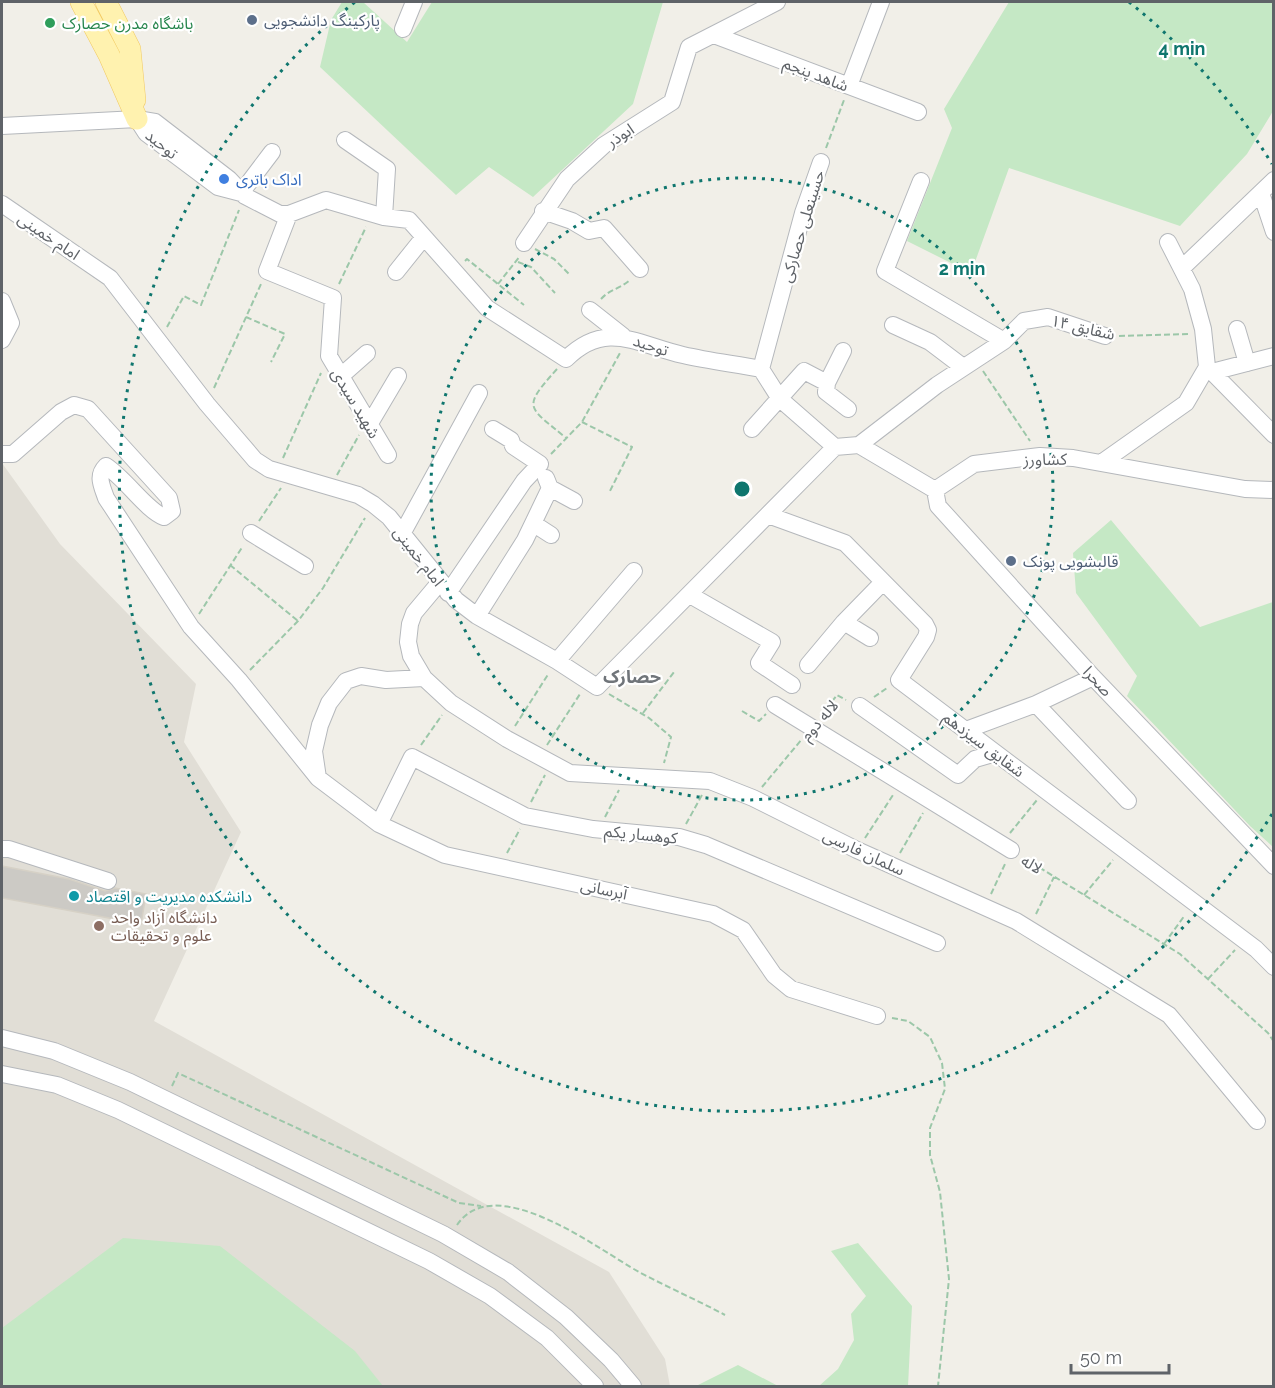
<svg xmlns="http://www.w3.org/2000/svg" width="1275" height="1388" viewBox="0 0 1275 1388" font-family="Raleway,'Noto Sans Arabic',sans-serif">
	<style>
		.education { fill: #e1ded6 }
		.green { fill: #c5e8c5 }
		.building { fill: #cccac5; stroke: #d6d1c6; stroke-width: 1.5 }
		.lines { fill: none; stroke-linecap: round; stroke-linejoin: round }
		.minor-casing { stroke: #b5b8bc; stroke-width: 18 }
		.major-casing { stroke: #f2c960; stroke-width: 22 }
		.path { stroke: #9cc7a9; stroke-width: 2; stroke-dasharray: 6 3; stroke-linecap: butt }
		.minor { stroke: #fff; stroke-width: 16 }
		.major { stroke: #fff2af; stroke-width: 21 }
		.ring { fill: none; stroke: #0f766e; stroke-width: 3; stroke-dasharray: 3 6 }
		.service-dot { fill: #5c6f8a; stroke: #fff; stroke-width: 2 }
		.leisure-dot { fill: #2e9e5b; stroke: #fff; stroke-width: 2 }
		.shop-dot { fill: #3f7fe0; stroke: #fff; stroke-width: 2 }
		.culture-dot { fill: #0f9aa8; stroke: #fff; stroke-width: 2 }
		.education-dot { fill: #8d6e63; stroke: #fff; stroke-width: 2 }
		.labels { text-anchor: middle; stroke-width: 4.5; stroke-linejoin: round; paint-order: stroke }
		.service-label { font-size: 16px; fill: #4e5e75; stroke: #fff; text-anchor: start }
		.leisure-label { font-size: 16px; fill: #27864d; stroke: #fff; text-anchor: start }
		.street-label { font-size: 16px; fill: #5f6368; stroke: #fff }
		.shop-label { font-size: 16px; fill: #366cbe; stroke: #fff; text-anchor: start }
		.culture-label { font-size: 16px; fill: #0d838f; stroke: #fff; text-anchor: start }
		.education-label { font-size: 16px; fill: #785e54; stroke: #fff; text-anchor: start }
		.neighbourhood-label { font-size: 18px; font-weight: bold; fill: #70757a; stroke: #fff }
		.centre { fill: #0f766e; stroke: #fff; stroke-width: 3 }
		.ring-label { font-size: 18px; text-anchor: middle; font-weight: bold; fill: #0f766e; stroke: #fff; stroke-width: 4.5; stroke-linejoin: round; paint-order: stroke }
	</style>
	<rect width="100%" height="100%" fill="#f1efe8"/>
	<!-- education -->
	<path class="education" d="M2,463l58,81 136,140 -12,58 57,90 -87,189 455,251 56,87 5,27h-668z"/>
	<!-- green -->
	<path class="green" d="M342,2h21l44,40 25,-40h231l-30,102 -100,93 -44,-30 -33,28 -136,-128 11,-47z
		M1009,2h264v109l-26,43 -67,72 -171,-58 -38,105 -64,-32 45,-113 -8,-19z
		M1111,520l89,107 73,-25v245l-23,-21 -123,-130 10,-20 -61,-83 -3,-40z
		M123,1238l97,8 135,105 28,35h-381v-58z
		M858,1243l54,63 -4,80h-89l19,-17 16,-29 -3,-26 15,-18 -35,-45z
		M738,1365l40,21h-82z"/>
	<!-- building -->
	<path class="building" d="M2,866l67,13 36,12 10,-3 31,6 -5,30 -139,-26z"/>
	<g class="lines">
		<defs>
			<path id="minor" d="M403,29l11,-27
				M714,35l204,77
				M849,86l32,-84
				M137,119l9,14 72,54 23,6
				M2,126l135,-7 18,3 74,57 16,17 35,18h9l37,-14 58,17 25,3 78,88 79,51c40,-40 72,-14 117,-4 26,6 52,9 78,14l19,30 55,48
				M345,140l42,29 -3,48
				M921,181l-36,90 119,70
				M241,193l31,-41
				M1261,193l13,39
				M2,204l108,74 97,126 48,56 14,9 89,26 15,9 16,13 67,83 21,16 80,45 40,26 238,-240
				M543,211l29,10 17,10 15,-3 36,41
				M289,214l-22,57 66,27 -4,58 59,99
				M524,243l43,-64 37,-34 68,-43 17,-55 88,-45
				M1182,268l92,-88
				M396,272l28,-35
				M2,301l9,22 -9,17
				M590,310l33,26
				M893,325l37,17 33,25
				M1237,329l10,34
				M1274,356l-62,16 62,63
				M761,369l42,-156 18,-51
				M341,376l26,-23
				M827,383l-1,9 22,17
				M369,425l29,-49
				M493,429l18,11 2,6 27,18
				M752,429l52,-58 23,12 16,-32
				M859,445l78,-60 67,-44 20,-20 24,-4 57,19
				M835,447l24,-2 76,45 39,-26 66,-8 33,2 172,31 29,1
				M2,454h11l48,-42 13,-7 14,4 81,89 3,13 -8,6c-18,-7 -38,-38 -58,-51 -10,10 -4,20 0,32l85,129 48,53 79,98 61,46 66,31 268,59 30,16 31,45 17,14 86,27
				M1101,463l85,-60 21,-36 -4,-38 -11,-40 -24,-47
				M546,478l4,10 24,13
				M935,490l3,16 155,171 181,189
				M768,515l77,28 80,81 3,6 -2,7 -27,43 357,269 18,18
				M534,524l17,11
				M251,533l54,33
				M402,534l77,-141
				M440,582l-26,31 -4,11 -2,18 3,14 13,22 27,25 56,36 63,34 140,8 43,17 104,52 159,71 153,94 88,106
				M448,593l76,-112 16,-17
				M690,595l82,47 -13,21 33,22
				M477,616l48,-76 25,-52
				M844,622l26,16
				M557,661l77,-90
				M808,665l36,-43 39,-40
				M1036,704l92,97
				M775,705l236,145
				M860,706l98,69 17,-16 21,-6
				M966,730l70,-26 57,-27
				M318,778l-4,-27 6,-26 9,-22 17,-22 15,-5 25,4 38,-2
				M379,824l33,-67 113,59 68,13 86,8 27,8 231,98
				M2,849h7l99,32
				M2,1038l52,13 76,31 313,152 65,38 58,45 45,43 22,26
				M2,1074l55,11 61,25 311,151 61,35 57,42 48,48"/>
			<path id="major" d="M81,2l28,53 28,64
				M106,2l24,47 5,51"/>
		</defs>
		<!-- minor casing -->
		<use href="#minor" class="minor-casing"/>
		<!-- major casing -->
		<use href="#major" class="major-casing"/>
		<!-- path -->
		<path class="path" d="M826,148l18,-48
			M535,249l19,10 15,15
			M465,261l2,-2 57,46
			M518,262l13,5 24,26
			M339,284l27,-57
			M498,284l22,-28
			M601,299c9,-10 19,-10 29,-19
			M246,317l39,17 -14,28
			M167,327l17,-31 17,9 38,-95
			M1119,336l70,-2
			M557,369c-36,40 -29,37 9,69
			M983,371l47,70
			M214,388l47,-104
			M582,422l50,25 -23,46
			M551,454l31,-32 38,-69
			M283,458l38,-85
			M337,475l22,-40
			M259,521l22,-33
			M230,565l68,56
			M199,614l44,-68
			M250,670l48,-49 25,-33 42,-70
			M609,694l40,24 22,19 -7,26
			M874,697l13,-9
			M742,711l17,10 7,-7
			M643,713l31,-41
			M821,716l16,-21 9,5
			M515,726l34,-53
			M421,745l21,-30
			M547,745l33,-51
			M762,787l40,-48
			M531,802l14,-27
			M605,817l14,-27
			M686,824l16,-29
			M1010,833l27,-33
			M865,838l28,-43
			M507,853l13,-24
			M900,853l23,-40
			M1024,858l156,96 88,79 6,9
			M991,894l14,-30
			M1084,895l29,-35
			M1036,914l18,-37
			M1164,944l21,-29
			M1208,979l27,-29
			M892,1018l16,3 22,16 12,26 3,26 -15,39v27l10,37 9,87 -11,107
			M172,1086l6,-13 281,130 22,3
			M457,1225c38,-56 142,25 182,47 28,15 58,28 86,43"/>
		<!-- minor -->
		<use href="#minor" class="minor"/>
		<!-- major -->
		<use href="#major" class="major"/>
	</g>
	<!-- distance rings -->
	<g class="ring">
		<circle cx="742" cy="489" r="311"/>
		<path d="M1272 814A622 622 0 1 1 355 2M1129 2A622 622 0 0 1 1272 164"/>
	</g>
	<!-- markers -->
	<g class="service-dot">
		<circle cx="252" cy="20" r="6"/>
		<circle cx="1011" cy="561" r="6"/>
	</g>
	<circle class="leisure-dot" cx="50" cy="23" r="6"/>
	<circle class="shop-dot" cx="224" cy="179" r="6"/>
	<circle class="culture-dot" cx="74" cy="896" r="6"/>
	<circle class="education-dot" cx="99" cy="926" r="6"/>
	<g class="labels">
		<!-- service labels -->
		<g class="service-label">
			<text x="264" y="26">پارکینگ دانشجویی</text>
			<text x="1023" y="567">قالبشویی پونک</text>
		</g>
		<!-- leisure labels -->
		<g class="leisure-label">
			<text x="62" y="29">باشگاه مدرن حصارک</text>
		</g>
		<!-- street labels -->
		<g class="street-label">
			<text transform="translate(816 74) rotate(21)" y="6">شاهد پنجم</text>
			<text transform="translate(620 135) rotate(-33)" y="6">ابوذر</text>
			<text transform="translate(162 144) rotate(39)" y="6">توحید</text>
			<text transform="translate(802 226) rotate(-73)" y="6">حسینعلی حصارکی</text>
			<text transform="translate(49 236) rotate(34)" y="6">امام خمینی</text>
			<text transform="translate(1083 327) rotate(13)" y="6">شقایق ۱۴</text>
			<text transform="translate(651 345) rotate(18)" y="6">توحید</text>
			<text transform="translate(356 403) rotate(59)" y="6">شهید سیدی</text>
			<text transform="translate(1045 459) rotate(-1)" y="6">کشاورز</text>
			<text transform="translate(419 556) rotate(52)" y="6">امام خمینی</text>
			<text transform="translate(1098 681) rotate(47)" y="6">صحرا</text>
			<text transform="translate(819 720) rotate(-49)" y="6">لاله دوم</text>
			<text transform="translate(984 744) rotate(37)" y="6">شقایق سیزدهم</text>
			<text transform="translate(641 834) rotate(6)" y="6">کوهسار یکم</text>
			<text transform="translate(864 852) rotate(25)" y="6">سلمان فارسی</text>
			<text transform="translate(1032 864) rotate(31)" y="6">لاله</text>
			<text transform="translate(604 889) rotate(12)" y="6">آبرسانی</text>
		</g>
		<!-- shop labels -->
		<g class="shop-label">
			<text x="236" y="185">اداک باتری</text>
		</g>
		<!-- culture labels -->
		<g class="culture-label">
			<text x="86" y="902">دانشکده مدیریت و اقتصاد</text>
		</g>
		<!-- education labels -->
		<g class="education-label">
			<text x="111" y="923">دانشگاه آزاد واحد<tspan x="111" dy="18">علوم و تحقیقات</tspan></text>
		</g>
		<!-- neighbourhood labels -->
		<g class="neighbourhood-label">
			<text x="632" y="683">حصارک</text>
		</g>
	</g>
	<circle cx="742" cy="489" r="9" class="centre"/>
	<g class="ring-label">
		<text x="1182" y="55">4 min</text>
		<text x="962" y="275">2 min</text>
	</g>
	<!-- border -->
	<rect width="1275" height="1388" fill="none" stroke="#5f6368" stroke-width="6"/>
	<!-- scale -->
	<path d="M1071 1364v9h98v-9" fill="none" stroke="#5f6368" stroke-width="3"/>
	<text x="1080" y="1364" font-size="18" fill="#5f6368" stroke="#ffffff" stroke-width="4.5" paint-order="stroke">50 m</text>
</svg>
